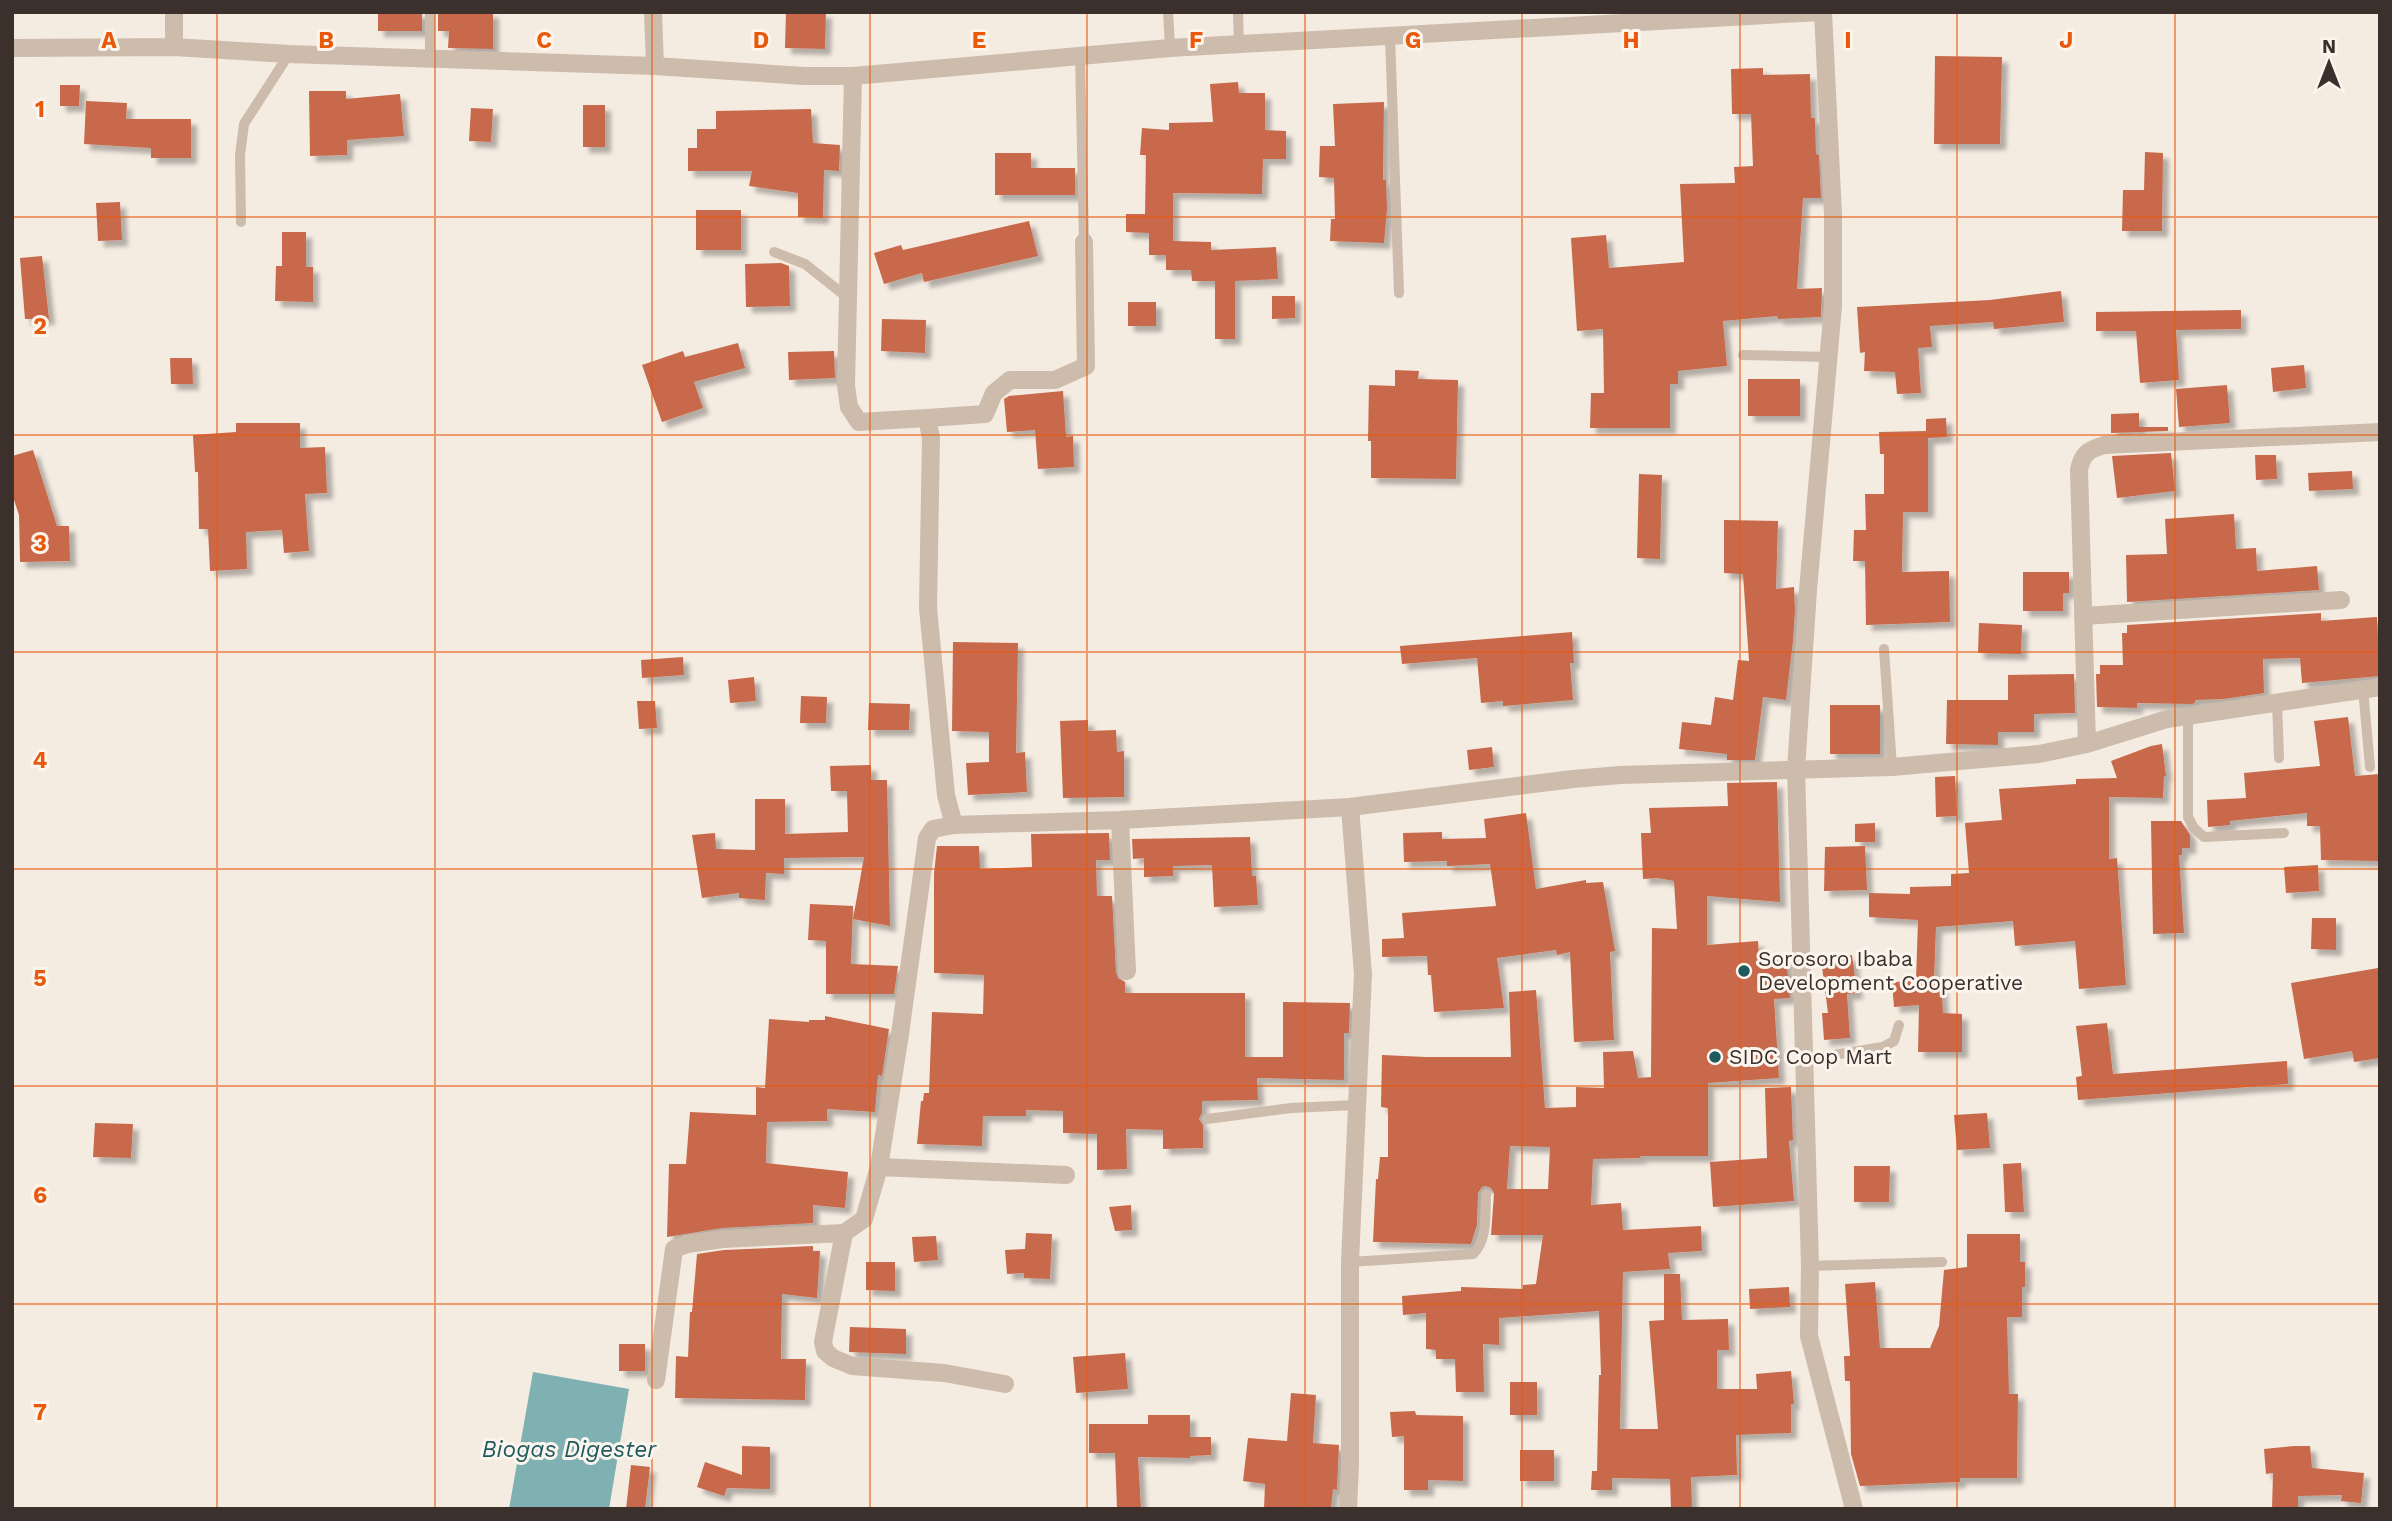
<svg xmlns="http://www.w3.org/2000/svg" width="2392" height="1521" viewBox="0 0 2392 1521" font-family="'Work Sans',sans-serif">
	<style>
		.water { fill: #7fb0b2 }
		.building { fill: #c8694b; fill-rule: evenodd; filter: url(#shadow) }
		.lines { fill: none; stroke-linecap: round; stroke-linejoin: round }
		.lane { stroke: #cdbbac; stroke-width: 10 }
		.street { stroke: #cdbbac; stroke-width: 18 }
		.grid { fill: none; stroke: #e8590c; stroke-width: 2; stroke-opacity: 0.55 }
		.poi-dot { fill: #1f5a5e; stroke: #fbf5ee; stroke-width: 2.5 }
		.labels { text-anchor: middle; stroke-width: 6; stroke-linejoin: round; paint-order: stroke }
		.poi-label { font-size: 21px; fill: #3b302b; stroke: #fbf5ee; text-anchor: start }
		.water-label { font-size: 23px; font-style: italic; fill: #1f5a5e; stroke: #fbf5ee }
		.grid-label { font-size: 23px; text-anchor: middle; font-weight: bold; fill: #e8590c; stroke: #fbf5ee; stroke-width: 6; stroke-linejoin: round; paint-order: stroke }
	</style>
	<defs>
		<filter id="shadow"><feDropShadow dx="6" dy="6" stdDeviation="2" flood-color="#0004"/></filter>
	</defs>
	<rect width="100%" height="100%" fill="#f4ebe1"/>
	<!-- water -->
	<path class="water" d="M533,1372l96,17 -20,120h-100z"/>
	<!-- building -->
	<path class="building" d="M378,12h44v19h-44z
		M438,12h55v37l-45,-1 1,-17h-11z
		M786,12h40l-1,37 -40,-1z
		M1935,56l67,1 -2,87h-66z
		M1763,68v7l47,-1 1,44h4l1,36 3,1 2,43h-18l-6,91 25,-1 -1,29 -43,2 -1,-3 -54,5 4,45 -49,5v13h-8v44h-80l1,-35h13l-1,-64 -26,2 -6,-93 35,-3 3,33 75,-6 -4,-78 55,-1 -1,-16 19,-1 -2,-52h-19l-1,-45z
		M1238,82l1,11h26v37l21,1v28h-23l-1,35 -89,-1v48l38,1v8l65,-3 2,32 -43,2v58h-20v-58h-23l-1,-11h-25v-15h-17v-22l-23,-1v-18h19l1,-59h-6l2,-27 27,2v-7l44,-1 -3,-38z
		M60,85h20l-1,21h-19z
		M309,91h37v8l54,-5 4,42 -57,4v15l-37,1z
		M86,101l41,2 -1,16h65v39h-40v-10l-67,-4z
		M1384,102l-1,78h3l1,29 -3,34 -54,-2 1,-22h4l-1,-41 -15,-1 1,-31h15l-2,-42z
		M583,105h22v42h-22z
		M471,108l22,1 -2,33 -22,-1z
		M811,109l2,34 27,2 -1,26 -15,-1 -1,48 -25,-1v-24l-49,-7 3,-15h-64v-23h9v-19h19v-18z
		M2145,152l18,1 -1,78h-40l1,-41h21z
		M995,153h36v15h44v27h-80z
		M120,202l2,38 -24,1 -2,-38z
		M696,210h45v40h-45z
		M1029,221l9,35 -114,26 -2,-9 -38,11 -10,-31 27,-8 2,5z
		M282,232h24v35h7v35l-38,-1 1,-35h6z
		M42,256l7,63h-24l-5,-61z
		M781,263l8,3 1,40 -44,1 -1,-43z
		M2061,291l3,31 -70,7 -1,-7 -63,4 2,21 -14,1 3,45 -24,1 -2,-22 -31,-1 1,-19 -5,1 -3,-46 133,-7z
		M1272,296h23v22l-23,1z
		M1128,302h28v24h-28z
		M2241,310v19l-65,1 3,50 -39,3 -4,-52h-40v-19z
		M882,319l44,1 -1,33 -44,-2z
		M738,343l7,25 -51,14 9,26 -41,14 -20,-57 41,-14 2,6z
		M834,351l1,27 -46,2 -1,-28z
		M170,358h22l1,26h-22z
		M2304,365l2,23 -33,4 -2,-24z
		M1395,370l24,1 -1,8 40,1 -2,99 -85,-1v-37h-3l1,-56 26,1z
		M1748,379h52v37h-52z
		M2227,385l3,38 -51,4 -3,-38z
		M1063,391l3,46 7,-1 1,31 -36,2 -3,-39 -28,2 -3,-33 5,-3z
		M2139,413v14h29v4l-57,2v-19z
		M1946,418l1,19 -19,1v74h-25l-1,60 47,-1 1,51 -84,3 -1,-64h-12l1,-31h12l-1,-36h19v-40h-4l-1,-22 47,-1v-12z
		M236,423h64v25l25,-1 2,46 -22,1 4,57 -25,2 -2,-23 -36,2 1,37 -37,2 -2,-42h-9l-1,-57h-3l-2,-37 43,-3z
		M33,450l24,76h12l1,35 -50,1 -1,-47 -7,-21v-38z
		M2171,453l4,38 -58,7 -5,-42z
		M2255,455h21l1,24 -21,1z
		M2352,471l1,18 -44,2 -1,-18z
		M1639,474l23,1 -2,84 -23,-1z
		M2234,514l2,35 20,-1 1,23 60,-5 2,24 -192,12 -1,-47 41,-1 -2,-35z
		M1724,520l54,1 -2,68 18,-2 1,23 -2,31 -7,59 -23,-3 -8,63h-28v-6l-48,-5 3,-27 29,3 4,-28 18,3 5,-40 11,1 -6,-87 -19,-1z
		M2023,572h46v21h-6v18h-40z
		M2321,613v8l56,-4 3,59 -78,7 -2,-25 -37,1 1,34 -40,6 -29,1v3l-3,1 -55,-1v5l-40,-1 -1,-33h4v-9h23l-1,-32h5v-8z
		M1979,623l43,2 -1,29 -43,-1z
		M1572,632l2,31h-4l3,37 -70,6v-5l-22,2 -4,-45 -75,6 -2,-18z
		M953,642l65,1 -2,110 9,-1 2,40 -59,3 -2,-32 23,-1v-30l-37,-1z
		M683,657l1,18 -42,3 -1,-18z
		M2074,674l1,39 -41,1v18h-36v13l-52,-1 1,-44h61v-25z
		M754,677l2,24 -26,2 -2,-23z
		M801,696l26,1 -1,26h-26z
		M637,701h18l2,27 -18,1z
		M869,703l41,1 -1,26h-41z
		M1830,705h50v49h-50z
		M2348,717l7,59 25,-2v87l-59,-1 -1,-34h-13v-13l-77,8v4l-22,2 -1,-27 39,-2 -2,-25 76,-7 -6,-45z
		M1088,720v11l28,-1 1,22 7,-1v46l-61,1 -3,-77z
		M2162,744l4,32h-2l-1,22 -54,-1v62l8,-1 9,127 -47,4 -4,-48 -60,5 -2,-25 -77,6 -2,53h7l2,33 19,1v38h-44l1,-47 -25,2 -2,-25 24,-1 2,-61 -49,-3v-24l41,1v-7l41,-1v-12l18,-1 -4,-50 37,-3 -3,-31 77,-5v-5l41,-1 -6,-17 40,-15z
		M1492,747l2,20 -25,3 -2,-20z
		M871,765v15h16l3,146 -37,-7 11,-62 -80,1v16l-18,-1 -1,27 -26,-2v-5l-37,5 -10,-63 23,-2 1,16 39,1v-51h30v35l63,-2 -1,-41h-16l-1,-25z
		M1955,776l2,40 -21,1 -1,-40z
		M1777,782l3,120 -73,-6v49l51,-4 1,16 27,-2 4,43 -16,1 5,79 -71,5v73h-68l1,2 -48,1 -2,46 30,-2 2,27 78,-4 1,25 -34,2 2,16 -47,3 -3,157h38l-9,-108 15,-1v-46h16l2,46 46,-1 1,31h-12v39h40l-1,-15 35,-3 3,33h-3v29l-55,2 1,40 -46,2 1,32h-21l-1,-30 -58,-1v12h-21l1,-19h5l2,-96h2l-2,-64 -100,7v27l-16,-1 1,48h-28l-1,-33h-19v-9l-10,-1v-36l-23,2 -1,-19 59,-5v-4l62,2v-4l13,-1 7,-49h-52l3,-41 -3,-6 -5,-2 -4,1 -4,6 -1,32 -6,19 -98,-2 3,-63h2l2,-22h8v-49l-7,-1 1,-52 44,2h85l-2,-65 27,-2 9,118 31,-1v-20l28,1 -1,-36 30,-1 5,27 13,-1 1,-149 25,1 -3,-48 -16,-3 -15,1 -2,-46h10l-2,-25 79,-2 -1,-23zM1510,1146l40,1 -2,42h-41z
		M1526,813l10,76 50,-9v3l17,-1 12,69 -5,1 4,88 -40,2 -4,-90 -13,3 -1,-5 -59,8 7,50 -70,4 -3,-37h-3l-1,-19 -45,1v-18l22,-1 -2,-25 94,-7 -6,-42 -43,2v-5l-43,1 -1,-29 39,-1v7l44,-1 -2,-19z
		M2151,821h30l9,14v13h-8v7h-3l5,78 -31,1z
		M1875,823v19h-20v-18z
		M1109,833l1,27h-14l1,36h15l4,76 2,6 7,4v11h120v64h38v-55l67,1 -1,30h-5v47l-87,-2 1,22 -56,1v12l-3,6 4,6v23l-40,1v-19l-37,-1 1,40 -30,1v-36l-34,-1v-22l-37,-1v6h-43l-1,30 -65,-2 4,-43h2l1,-8h5l3,-81 51,2 1,-39 -50,-2v-99l3,-28h42l1,23 52,-2 -1,-33z
		M1250,837l2,39h4l2,29 -44,2 -2,-42 -39,1v10l-29,1v-19l-11,1 -1,-20z
		M1865,846l2,44 -43,1 1,-44z
		M2318,865l1,26 -33,2 -2,-26z
		M810,904l43,2 -2,58 47,2 -4,28h-68v-53l-18,-1z
		M2312,918h24v32l-25,-1z
		M1852,955l5,38 -10,1 3,44 -26,2 -2,-27h6l-7,-54z
		M2378,968v6h2v84l-26,4 -2,-11 -48,8 -13,-76z
		M825,1016l64,13 -7,47 -4,-1 -3,37 -48,-3v12l-60,1 -1,41 82,9 -3,36 -32,-3v18l-91,5 -55,9 2,-73h17l4,-52 66,3v-28l9,1 4,-69 40,3v-2h16z
		M2107,1023l6,51 174,-13 1,23 -210,16 -2,-23 6,-1 -6,-50z
		M1791,1087l2,53 -4,1 5,60 -81,6 -3,-45 57,-4 -2,-70z
		M1987,1113l3,35 -33,2 -3,-35z
		M95,1123l38,1 -2,34 -38,-1z
		M2021,1163l3,49h-19l-2,-48z
		M1854,1166h36l-1,36h-35z
		M1131,1205l1,25 -17,1 -6,-24z
		M1026,1233l26,1 -2,45 -26,-1v-5l-17,1 -2,-24 20,-1z
		M1967,1234h53v28h5v25h-3v30h-15l2,77h9l-1,84h-57v4l-100,4 -9,-32 -1,-73h-5l-1,-25h6l-5,-72 30,-2 5,66h50l9,-22 5,-56 23,-3z
		M936,1236l2,24 -24,2 -2,-25z
		M813,1246v5h7l-3,47 -35,-4 -1,65h25l-1,41 -130,-2 1,-42 12,1 2,-45h2l5,-58 27,-4z
		M866,1262h29v29l-29,-1z
		M1789,1287l1,20 -40,2 -1,-20z
		M850,1327l56,2v25l-57,-2z
		M619,1344h26v27h-26z
		M1125,1353l3,36 -52,4 -3,-36z
		M1510,1382h27v33h-27z
		M1291,1393l25,2 -3,48 26,2 -2,45 -4,-1 -2,20h-67l1,-25 -22,-3 5,-43 39,3z
		M1415,1411l1,4 47,1v65l-35,-1v10h-24v-54l-12,1 -2,-25z
		M1148,1415h42v22h21v18l-21,1v2l-52,-1 3,52h-24l-2,-56h-26v-29h59z
		M742,1446l28,1v42l-43,-1 -3,8 -27,-9 8,-25 37,13z
		M2294,1446h16l2,22 52,5 -3,30 -20,-2 1,-6 -44,1v13h-26l1,-36 -7,1 -2,-25z
		M1520,1450h34v31h-34z
		M631,1465l19,2 -5,42h-19z"/>
	<g class="lines">
		<!-- lane -->
		<path class="lane" d="M430,12v47
			M1168,12l2,36
			M1238,12l1,32
			M1390,36l9,257
			M1080,56l4,186
			M241,222l-1,-67 4,-31 45,-70
			M774,252l31,12 43,34
			M1743,355l86,2
			M1884,649l8,118
			M2363,689l7,78
			M2277,701l2,57
			M2188,716v101l6,11 10,9 80,-4
			M1802,1060l81,-13 11,-6 5,-16
			M1207,1119l84,-11 65,-3
			M1350,1262l123,-8c15,-14 12,-40 13,-60
			M1810,1266l132,-4"/>
		<!-- street -->
		<path class="street" d="M174,12v35
			M653,12l2,54
			M1823,12l10,203v91l-25,284 -12,179 14,497 -1,70 45,173
			M12,48l162,-1 115,7 366,12 149,10h49l317,-28 650,-36
			M853,76l-7,309 3,22 10,15 68,-4 4,20 -3,170 18,187 8,30
			M927,418l58,-4 9,-21 16,-13h45l31,-14 -2,-124
			M2083,616l258,-16
			M2087,744l-8,-274c3,-16 9,-20 25,-25l276,-13
			M1120,820l7,151
			M879,1167l187,8
			M844,1233l-21,109 2,9 8,7 19,8 92,7 61,11
			M656,1380l18,-131 13,-5 36,-5 121,-6 20,-14 15,-52 21,-133 27,-196 6,-9 21,-4 166,-5 230,-13 223,-28 47,-4 272,-8 147,-13 48,-10 80,-25 213,-32
			M1348,1509l2,-44v-203l13,-288 -13,-167"/>
	</g>
	<!-- grid -->
	<path class="grid" d="M217,12v1497M435,12v1497M652,12v1497M870,12v1497M1087,12v1497M1305,12v1497M1522,12v1497M1740,12v1497M1957,12v1497M2175,12v1497M12,217h2368M12,435h2368M12,652h2368M12,869h2368M12,1086h2368M12,1304h2368"/>
	<!-- markers -->
	<g class="poi-dot">
		<circle cx="1744" cy="971" r="7"/>
		<circle cx="1715" cy="1057" r="7"/>
	</g>
	<g class="labels">
		<!-- poi labels -->
		<g class="poi-label">
			<text x="1758" y="966">Sorosoro Ibaba<tspan x="1758" dy="24">Development Cooperative</tspan></text>
			<text x="1729" y="1064">SIDC Coop Mart</text>
		</g>
		<!-- water labels -->
		<g class="water-label">
			<text x="569" y="1457">Biogas Digester</text>
		</g>
	</g>
	<g class="grid-label">
		<text x="109" y="48">A</text>
		<text x="326" y="48">B</text>
		<text x="544" y="48">C</text>
		<text x="761" y="48">D</text>
		<text x="979" y="48">E</text>
		<text x="1196" y="48">F</text>
		<text x="1413" y="48">G</text>
		<text x="1631" y="48">H</text>
		<text x="1848" y="48">I</text>
		<text x="2066" y="48">J</text>
		<text x="40" y="117">1</text>
		<text x="40" y="334">2</text>
		<text x="40" y="551">3</text>
		<text x="40" y="768">4</text>
		<text x="40" y="986">5</text>
		<text x="40" y="1203">6</text>
		<text x="40" y="1420">7</text>
	</g>
	<!-- border -->
	<rect width="2392" height="1521" fill="none" stroke="#3b302b" stroke-width="28"/>
	<!-- north arrow -->
	<g transform="translate(2329 63)" stroke="#fbf5ee" stroke-width="5" paint-order="stroke">
	<path d="M0-5L12 26L0 18L-12 26Z" fill="#3b302b"/>
	<text y="-10" font-size="19" font-weight="bold" text-anchor="middle" fill="#3b302b">N</text>
	</g>
</svg>
